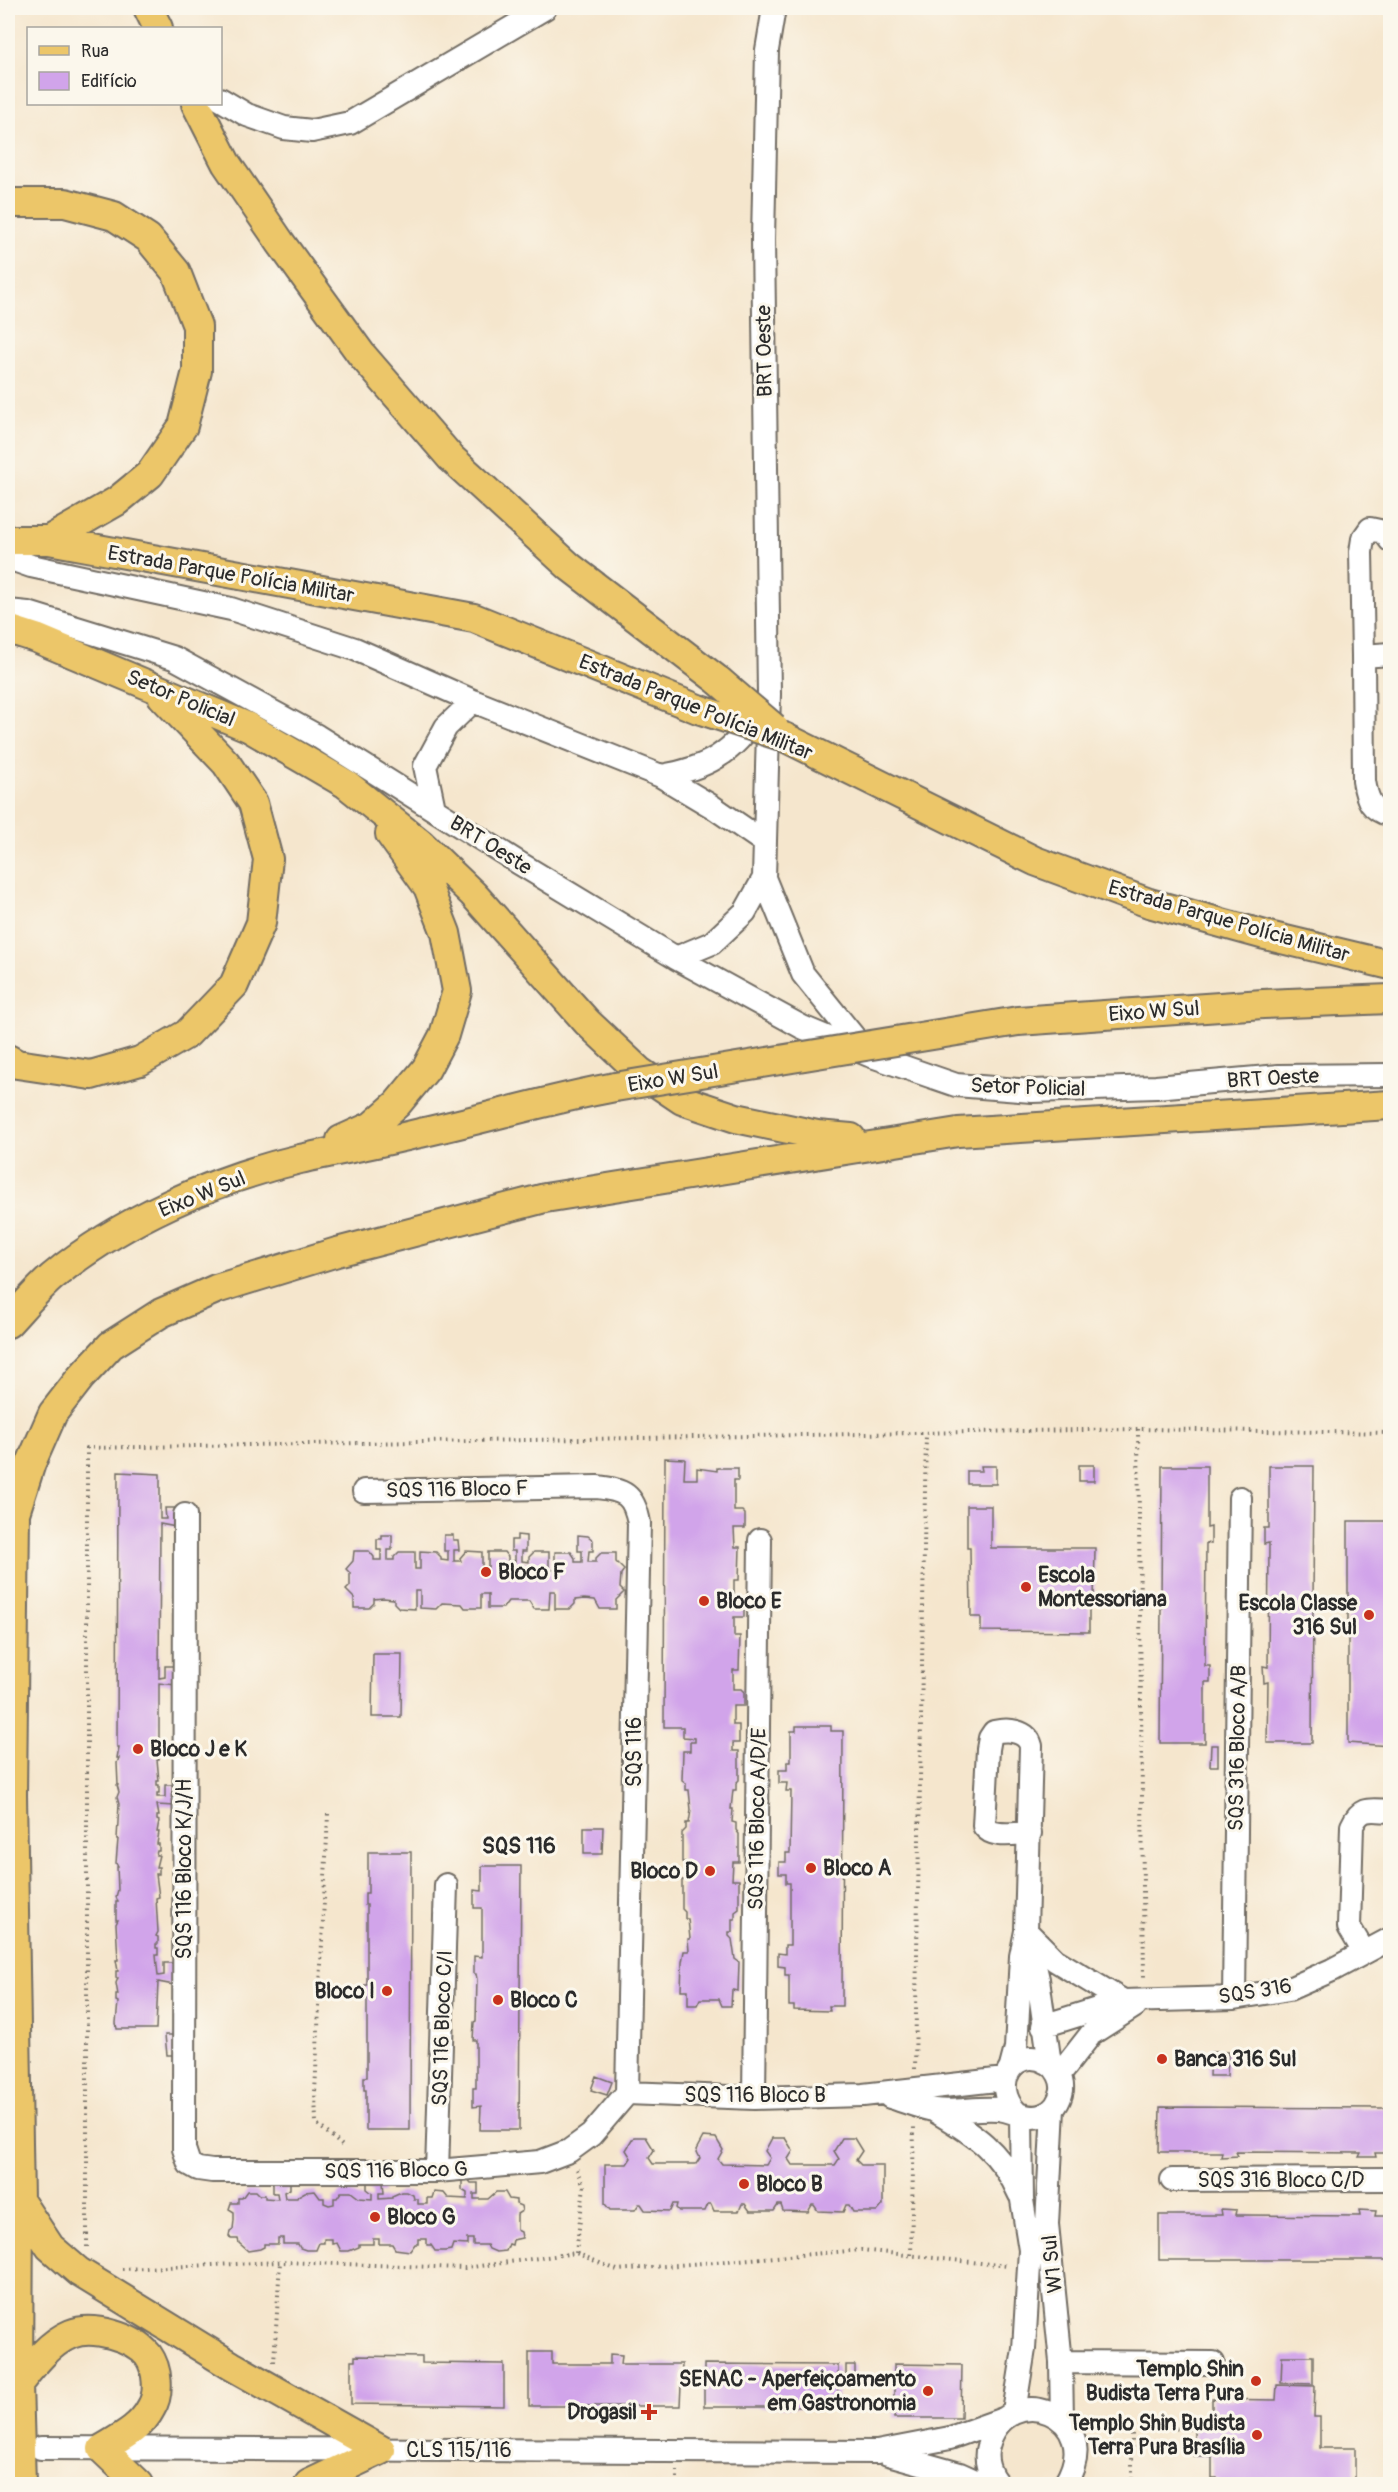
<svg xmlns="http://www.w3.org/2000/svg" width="1398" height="2492" viewBox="0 0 1398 2492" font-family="Pangolin,sans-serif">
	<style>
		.building { fill: #d1a4ea }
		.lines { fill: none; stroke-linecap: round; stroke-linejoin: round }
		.minor-casing { stroke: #726c64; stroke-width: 26 }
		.major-casing { stroke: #726c64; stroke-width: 32 }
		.path { stroke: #726c64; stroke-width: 4; stroke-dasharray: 1.5 4.5; stroke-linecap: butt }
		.minor { stroke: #fff; stroke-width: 22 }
		.major { stroke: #ecc669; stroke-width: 28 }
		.major-bridge-casing { stroke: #726c64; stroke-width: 32; stroke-linecap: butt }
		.major-bridge { stroke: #ecc669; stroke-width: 28 }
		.poi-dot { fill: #c8321e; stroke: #fbf7ec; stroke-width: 2 }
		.labels { text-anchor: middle; stroke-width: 6; stroke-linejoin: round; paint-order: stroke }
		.street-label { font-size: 21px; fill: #2b2b2b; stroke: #fbf7ec }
		.poi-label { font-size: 21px; font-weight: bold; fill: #2b2b2b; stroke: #fbf7ec; text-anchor: start }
		.neighbourhood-label { font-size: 22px; font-weight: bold; fill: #2b2b2b; stroke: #fbf7ec }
	</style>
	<rect width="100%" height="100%" fill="#fbf7ec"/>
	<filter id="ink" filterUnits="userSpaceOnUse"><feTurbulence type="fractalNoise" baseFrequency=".0167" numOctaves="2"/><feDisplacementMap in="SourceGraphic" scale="12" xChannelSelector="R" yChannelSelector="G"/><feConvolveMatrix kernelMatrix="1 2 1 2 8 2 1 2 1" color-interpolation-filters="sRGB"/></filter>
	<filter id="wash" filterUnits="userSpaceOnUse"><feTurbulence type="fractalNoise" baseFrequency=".008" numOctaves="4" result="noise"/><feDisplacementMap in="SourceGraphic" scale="24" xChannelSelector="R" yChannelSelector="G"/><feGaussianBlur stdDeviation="1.35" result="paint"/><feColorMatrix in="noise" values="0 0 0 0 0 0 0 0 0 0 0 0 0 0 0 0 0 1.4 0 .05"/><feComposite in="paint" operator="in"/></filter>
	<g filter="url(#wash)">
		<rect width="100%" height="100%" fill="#f5e6cd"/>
		<g id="blocks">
			<!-- building -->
			<path class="building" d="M665,1458l20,1 -1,20h13v-11l20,3v-3h21v12h-4v31h8l3,3v14h-11l1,19h5l-1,33h-5v20h8l2,3v14h-10v19h6l-1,34h-6v19h8l3,3v14h-11v19h6v18h-6v8h6v29l-3,3v7h-3l-2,19h2l-1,13 4,1v7l3,4v28h-6l-1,18h7v29l-4,3v7h-3v13h-3v4l3,3 3,20 4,3 -1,29 -6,-1 -1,16h-9l-3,-7h-19l-3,6h-9v-15h-7l1,-28 2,-11h5l-1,-12h2l-2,-20h-3v-7l-3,-3v-29h6v-18h-6v-29l4,-4v-6h3l2,-13 -2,-20h-3v-7l-4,-3 1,-29h7v-9h5v-4l-12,-1v-10h-19z
				M1079,1465h15v16h-15z
				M981,1466h15v18h-29v-13h15z
				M1162,1466h45v62l4,-1v17l-5,-1 -1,123h5v16h-5v61h-45z
				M1269,1466h45l-2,277h-45l1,-61 -4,1 -1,-17 5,1 1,-124 -5,1v-16h5z
				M118,1472l42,2v45h6l-1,-11h10l1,19 -16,-3 -1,154 6,-1v-11h10v19l-16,-2v65h-2v3h2v8h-2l2,22h-2v4h2v8h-2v4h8v-12h9l1,21 -18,-1 2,11h-2v4l2,1 -2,11h2l-2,12h2v7h-2l-1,4h3l-3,12h3v7h-3l3,23 -3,1 2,34 -2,4 2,1v7h-2v4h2v7h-2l2,21 6,-1v-12h9l1,22 -16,-3 -2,47h-39l-1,-6 2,-21 -2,-1v-6h2l-2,-12 2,-5h-2v-7h2l-2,-11h2l-2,-36 2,-4h-2v-18h2l-2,-5 2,-7 -1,-23h1l-2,-4 2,-24h-1l2,-35 -2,-7 2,-5 -2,-7h1l-1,-22 2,-5h-2l2,-11h-2z
				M967,1506h24v42h104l-1,53h-5v31l-108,-1v-14h-10l-1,-69h-3z
				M1348,1521h42v225l-42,-3z
				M382,1535h10v15h-4v10h6v-3l5,-5h16v17h5v-18l16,1 5,5v3l7,1v-10h-4v-16h9v5h5l1,10h-5v11h7l-1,-3 6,-7 16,1v15h6v-15h16l4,5v4h7v-10h-4v-11h6v-5l9,1v15h-4v10l7,1v-5l5,-5h15v18h6v-18h16l4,6v4h7v-11h-4v-16l10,1 5,4v11h-4l-1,11h8v-4l5,-5h15v9l8,8 -3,4 -1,14 4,4 -8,8v9h-16l-5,-9 -11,-1 -9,1v4l-5,5h-15v-18h-5l-1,18h-15l-5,-8h-21l-5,7h-15v-14h-7v14h-16l-3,-4 -20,-1 -6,6 -16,-1v-17h-5v18l-16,-1 -5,-5v-4l-11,-1 -9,1v4l-5,5h-15v-10l-8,-8 4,-4v-13l-4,-4 7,-8 1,-10h15l5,6v3h7v-10h-4v-11h5z
				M373,1654h29l-1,63h-29z
				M796,1726h35v5h12l-1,275h-13l1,5 -36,-1v-4h-5v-31h-4v-8l-7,-1v-13l7,1v-9h5v-62h-4v-9h-7v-12h7v-9h4l1,-62h-5l1,-8h-8v-13h8v-8h4v-31h5z
				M1211,1745h7v21h-8z
				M584,1827h19l-1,27h-18z
				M368,1852h43l-1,278h-44v-40h-2v-13h3v-79h-2v-13h2v-80h-2v-12h3z
				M482,1866h39l-2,264h-39l1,-24 -8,1v-19h3v-48h-3l1,-18 2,-1 1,-42 -1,-5h-2v-18l8,1v-49h-8v-18l8,1z
				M165,2035h11v20h-9z
				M1210,2052h18l-1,24h-18z
				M596,2076l16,6 -5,13 -16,-5z
				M1160,2107l230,1v45h-15l1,4h-17l2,-4 -125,-1 2,4 -17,1 1,-5h-63z
				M634,2137h12l8,13 -5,8 4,6h43l4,-6 -4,-8 7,-13 13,1 7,12 -5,9 4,5 44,1 4,-7 -5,-7 7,-13h13l8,13 -5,8 4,6h43l4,-6 -5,-8 8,-13h12l8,13 -6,9 5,5h22v40l-6,7h-24l-4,-7h-3l-3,7 -25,-1 -4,-6h-2l-4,7 -25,-1 -2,-6h-3l-4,6h-24l-5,-7h-3l-3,7h-25l-3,-7h-3l-3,7h-26l-3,-3 1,-4h-4l-3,7 -25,-1 -4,-6h-2l-4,6h-25l-5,-6v-40h22l4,-6 -5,-8z
				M467,2178l4,5h7v11h-4v5h14l8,-7h9l4,7 7,1v4l5,2 1,5 -5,3v16l4,2 1,6 -9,2 -1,5 -3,-1 -3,7 -10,1 -7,-3 -2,-4h-14v-6h-6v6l-14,-1 -2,6 -6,1h-10l-4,-6h-4v-6h-9v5h-3l-5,7 -15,-2 -3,-5h-13v-5h-6v5h-14v3l-10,4h-8l-4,-8 -5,1v-5h-8v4h-5l-3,7h-10l-6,-2 -2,-4h-15v-6h-5v6h-14v3l-4,2 -12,2 -9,-8 -1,-4h-7l-2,-3 1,-5 3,-2 1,-9v-8l-5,-3 2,-6h7v-5h4l5,-7h9l4,4h5v3l13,1 -1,-6h-4v-11l17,-1v8l-6,3 1,6h12l1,-2 7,-4 10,-1 5,7h4v5l5,2 5,-1v-6h3l4,-6h10l8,6 13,1v-6l-5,-4v-9l9,1 7,1 1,11h-5v6l13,-1v-2l9,-4h6l6,3 1,4h4v5h9v-6h5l2,-6 10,1 4,5 19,1v-6l-5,-3v-9z
				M1221,2209l16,1 -1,5h7l117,1 -1,-6 17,1 -1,5h15v44h-231v-45h63z
				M529,2352h23v12h58v-10l12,1 -1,9h61l-2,42h-151z
				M355,2356l67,1v6l82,1v42l-153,-2v-43h4z
				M1282,2356h31v28l-32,-1z
				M704,2364l134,1v42h-134z
				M894,2364l68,1 -1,53h-67z
				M846,2365h9v11l-9,-1z
				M1277,2385l38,1 -1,31h6v31h35v36h-138v-6h-5v-22h-18v-34h18v-23l64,1z"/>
		</g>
	</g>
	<g filter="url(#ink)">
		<use href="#blocks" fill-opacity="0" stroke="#726c64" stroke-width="1.5"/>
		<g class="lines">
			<defs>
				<path id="minor" d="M774,8l-7,42 -4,189 6,455 -5,184 39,96 63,78
					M220,99l27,16 37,13 28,3 38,-8 195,-115
					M8,558l23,8 200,43 124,40 118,52 188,75 52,31 51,35
					M8,611l20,2 146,45 143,78 202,127 157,95 126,69 67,28 87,30 76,6 124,-4 123,-11 111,-1
					M1390,654l-27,2 1,125c3,19 7,29 26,34
					M1363,656l-2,-104 2,-13 7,-10 14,3 6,8
					M661,776c44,-7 74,-23 96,-62
					M434,809l-9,-43 21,-39 27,-26
					M676,958l36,-15 33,-31 19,-34
					M364,1491l233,-4c27,3 37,7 42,36l-12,570
					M185,1515l-1,614v20l5,15 9,5 14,2h225l103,-9 29,-11 22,-16 36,-42
					M1027,1932l28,28 68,41
					M1029,1941l9,38 12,85
					M1364,1952l-15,-25 3,-101c9,-20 18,-16 38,-15
					M1234,1998l6,-500
					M1043,2026l80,-25 111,-3 55,-9 43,-19 58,-31
					M1011,2067l5,-19 5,-92 5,-25 5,-185c-4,-16 -23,-17 -37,-14l-4,6 -2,11 -4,77c9,13 32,7 46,7
					M1059,2075l32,-41 44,-28
					M627,2093l127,5 109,-3 142,-16
					M890,2097c14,4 30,11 44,13 21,3 43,-3 65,-1 14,2 30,12 44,6 11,-4 17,-14 19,-25 1,-10 -5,-22 -14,-27 -32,-19 -60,21 -31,50
					M754,2098l6,-558
					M1053,2109l-6,115 14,138 1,58
					M935,2111c39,23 66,40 85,84
					M437,2171l9,-286
					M1172,2180l218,-1
					M1061,2362l152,1
					M1014,2412l10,-63 6,-99 -8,-50 -1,-85
					M41,2448l836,4 73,-14 53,-19
					M888,2454l72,20 22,10
					M998,2484c-9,-9 -14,-25 -10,-38 18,-69 120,-32 77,38"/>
				<path id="major" d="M148,8l10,20
					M196,104l30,59 54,79 81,112 90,104 119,109 149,114
					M8,203h57l49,13 34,22 28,34 21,54v45l-14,55 -33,48 -33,27 -68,39
					M8,540h41l425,78 224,91
					M8,629l28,9 212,89 98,57 75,60 52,50 114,128 52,49 43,29 54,18 81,17 34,3
					M784,737l251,124 114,42 116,32 125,30
					M1018,1021l245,-17 127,-5
					M8,1059l9,5 74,11 49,-14 47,-27 47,-49 27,-62 7,-64 -15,-56 -27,-40 -64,-67
					M341,1140l31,-14 25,-22 29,-35 18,-34 13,-44 -11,-58 -18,-46 -38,-53
					M8,1323c14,-15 28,-32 44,-46 68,-56 162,-98 248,-118 40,-9 80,-16 120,-26 65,-14 129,-34 195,-46
					M8,1779l4,16 7,405 -1,184 3,100
					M12,1795l3,-282 16,-50 22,-50 28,-36 30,-32 50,-32 55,-24 121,-37 208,-54 413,-66 432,-27
					M19,2200l31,47 29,25 153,94 149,84
					M18,2384c14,-18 31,-41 53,-50 22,-9 62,3 77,21 10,14 12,39 3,53 -10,20 -31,30 -49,41l37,35
					M309,2484l72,-34"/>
			</defs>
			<!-- minor casing -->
			<use href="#minor" class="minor-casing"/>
			<!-- major casing -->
			<use href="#major" class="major-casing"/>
			<!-- path -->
			<path class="path" d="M1138,1429l6,551
				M328,1814l-13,279 1,30 29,25
				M915,2069l11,-636
				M87,2247v-799l1051,-19 252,4
				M576,2253l8,-67 -7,-17
				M911,2255l3,-128
				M122,2269l158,-7 185,6 111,-15 41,17 244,-20 147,16
				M274,2362l6,-100
				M1132,2428v56
				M1146,2428l53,1
				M677,2484v-13"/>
			<!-- minor -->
			<use href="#minor" class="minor"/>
			<!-- major -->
			<use href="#major" class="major"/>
			<defs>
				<path id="major-bridge" d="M719,681l55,47
					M698,709l86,28
					M615,1087l403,-66"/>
			</defs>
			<!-- major-bridge casing -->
			<use href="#major-bridge" class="major-bridge-casing"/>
			<!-- major-bridge -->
			<use href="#major-bridge" class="major-bridge"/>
		</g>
	</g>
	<!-- markers -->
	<g class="poi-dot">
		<circle cx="486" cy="1572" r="6"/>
		<circle cx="1026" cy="1587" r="6"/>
		<circle cx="704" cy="1601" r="6"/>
		<circle cx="1369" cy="1615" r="6"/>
		<circle cx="138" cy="1749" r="6"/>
		<circle cx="811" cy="1868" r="6"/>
		<circle cx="710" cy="1871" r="6"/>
		<circle cx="387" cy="1991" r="6"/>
		<circle cx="498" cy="2000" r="6"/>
		<circle cx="1162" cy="2059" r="6"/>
		<circle cx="744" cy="2184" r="6"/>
		<circle cx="375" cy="2217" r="6"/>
		<circle cx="1256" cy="2381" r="6"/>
		<circle cx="928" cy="2391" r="6"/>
		<path d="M646 2403h6v6h6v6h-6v6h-6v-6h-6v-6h6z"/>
		<circle cx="1257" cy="2435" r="6"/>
	</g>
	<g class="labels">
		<!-- street labels -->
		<g class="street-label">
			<text transform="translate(764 351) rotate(-91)" y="7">BRT Oeste</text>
			<text transform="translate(231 574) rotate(10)" y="7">Estrada Parque Polícia Militar</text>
			<text transform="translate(181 698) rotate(23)" y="7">Setor Policial</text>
			<text transform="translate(696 707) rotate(22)" y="7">Estrada Parque Polícia Militar</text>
			<text transform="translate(491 845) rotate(32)" y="7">BRT Oeste</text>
			<text transform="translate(1229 921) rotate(16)" y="7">Estrada Parque Polícia Militar</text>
			<text transform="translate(1154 1011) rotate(-4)" y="7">Eixo W Sul</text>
			<text transform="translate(673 1078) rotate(-9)" y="7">Eixo W Sul</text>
			<text transform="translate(1273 1078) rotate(-3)" y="7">BRT Oeste</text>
			<text transform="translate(1028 1087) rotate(2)" y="7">Setor Policial</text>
			<text transform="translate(202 1194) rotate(-22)" y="7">Eixo W Sul</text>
			<text transform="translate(457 1489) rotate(-1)" y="7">SQS 116 Bloco F</text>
			<text transform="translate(1237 1748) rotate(-89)" y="7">SQS 316 Bloco A/B</text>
			<text transform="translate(634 1752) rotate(-90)" y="7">SQS 116</text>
			<text transform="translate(757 1819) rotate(-89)" y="7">SQS 116 Bloco A/D/E</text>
			<text transform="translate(184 1869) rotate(-90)" y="7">SQS 116 Bloco K/J/H</text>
			<text transform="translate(1255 1991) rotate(-9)" y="7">SQS 316</text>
			<text transform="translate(442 2028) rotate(-88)" y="7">SQS 116 Bloco C/I</text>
			<text x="755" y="2102">SQS 116 Bloco B</text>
			<text transform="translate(396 2170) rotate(-1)" y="7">SQS 116 Bloco G</text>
			<text x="1281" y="2187">SQS 316 Bloco C/D</text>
			<text transform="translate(1052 2264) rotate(-96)" y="7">W1 Sul</text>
			<text x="459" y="2457">CLS 115/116</text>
		</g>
		<!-- poi labels -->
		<g class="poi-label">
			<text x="498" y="1579">Bloco F</text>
			<text x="1038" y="1582">Escola<tspan x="1038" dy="24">Montessoriana</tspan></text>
			<text x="716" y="1608">Bloco E</text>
			<text x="1357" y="1610" text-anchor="end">Escola Classe<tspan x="1357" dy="24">316 Sul</tspan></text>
			<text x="150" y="1756">Bloco J e K</text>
			<text x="823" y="1875">Bloco A</text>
			<text x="698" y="1878" text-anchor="end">Bloco D</text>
			<text x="375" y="1998" text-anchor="end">Bloco I</text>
			<text x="510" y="2007">Bloco C</text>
			<text x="1174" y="2066">Banca 316 Sul</text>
			<text x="756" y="2191">Bloco B</text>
			<text x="387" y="2224">Bloco G</text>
			<text x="1244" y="2376" text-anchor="end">Templo Shin<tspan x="1244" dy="24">Budista Terra Pura</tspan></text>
			<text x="916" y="2386" text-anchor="end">SENAC - Aperfeiçoamento<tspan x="916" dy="24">em Gastronomia</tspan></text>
			<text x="637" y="2419" text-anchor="end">Drogasil</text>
			<text x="1245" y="2430" text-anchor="end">Templo Shin Budista<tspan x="1245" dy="24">Terra Pura Brasília</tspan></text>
		</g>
		<!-- neighbourhood labels -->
		<g class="neighbourhood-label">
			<text x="519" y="1853">SQS 116</text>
		</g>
	</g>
	<!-- margin -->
	<rect width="1398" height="2492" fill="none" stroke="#fbf7ec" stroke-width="30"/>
	<!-- legend -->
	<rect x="27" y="27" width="195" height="78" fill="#fbf7ec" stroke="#a8a59f" stroke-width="1.5"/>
	<rect x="39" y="46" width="30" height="9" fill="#ecc669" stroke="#a8a59f" stroke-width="1.5"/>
	<text x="81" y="57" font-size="18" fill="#2b2b2b">Rua</text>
	<rect x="39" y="72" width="30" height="18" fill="#d1a4ea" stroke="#a8a59f" stroke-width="1.5"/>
	<text x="81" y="87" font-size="18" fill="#2b2b2b">Edifício</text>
</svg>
